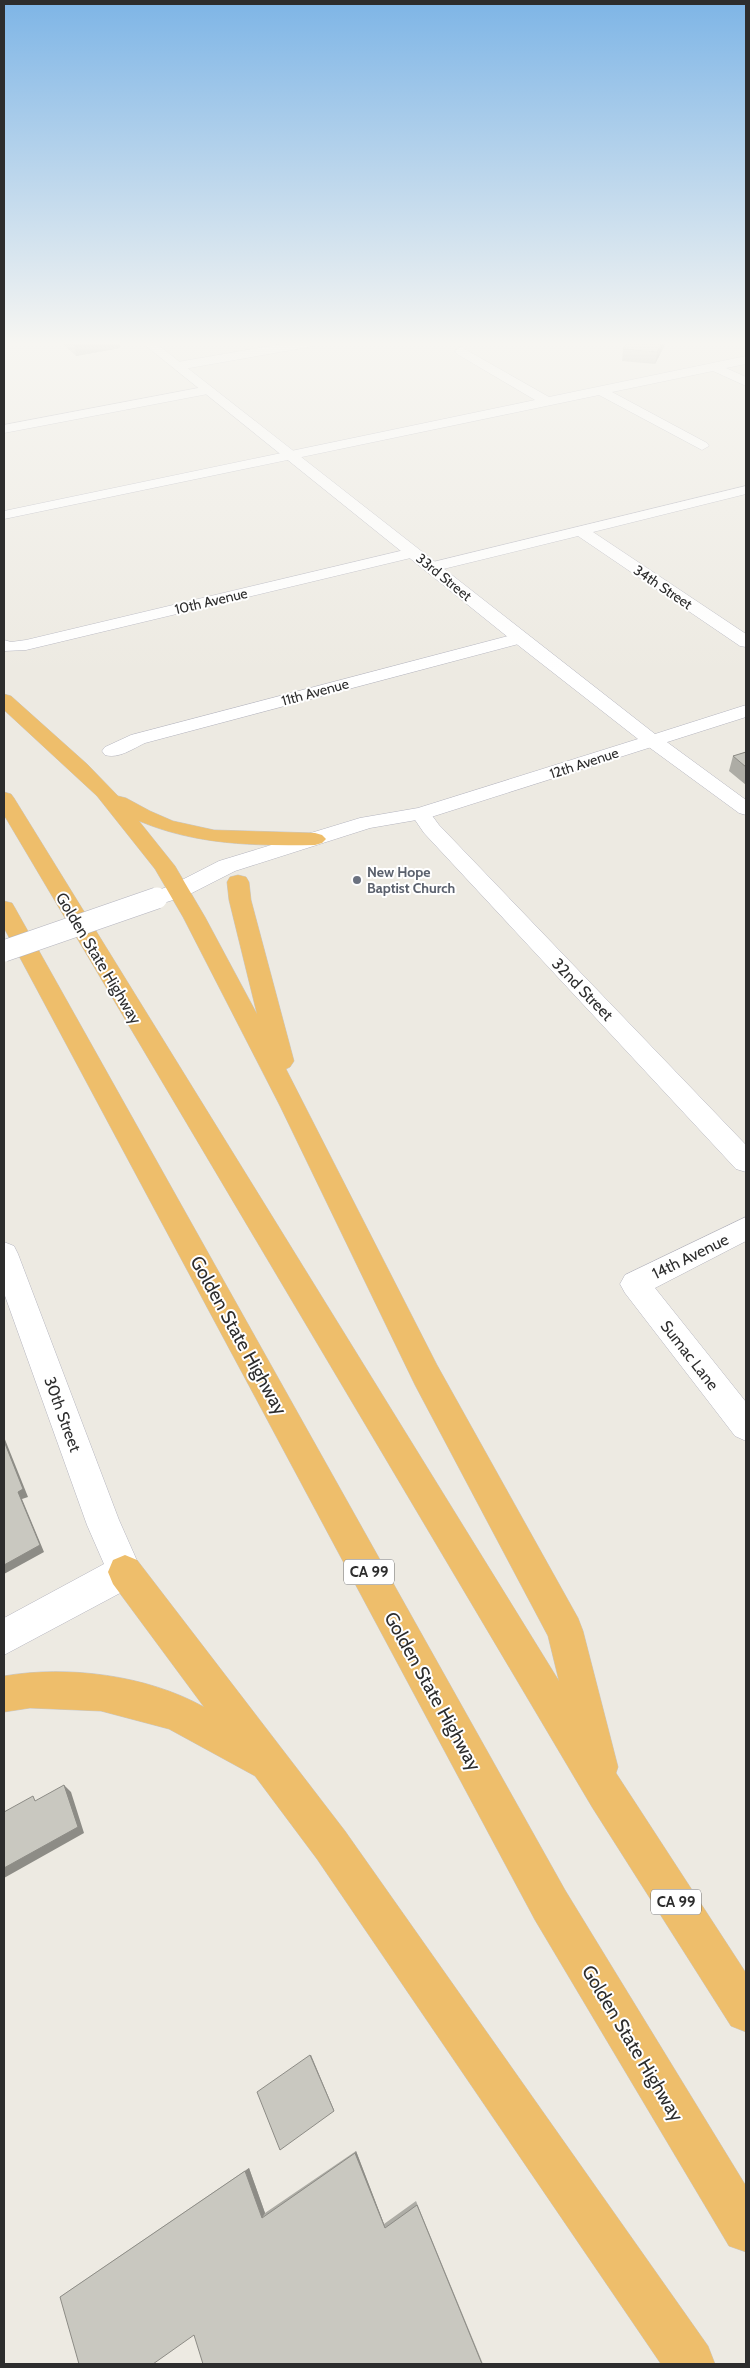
<svg xmlns="http://www.w3.org/2000/svg" width="750" height="2368" viewBox="0 0 750 2368" font-family="Cabin,sans-serif">
	<style>
		.lines { fill: none; stroke-linecap: round; stroke-linejoin: round }
		.street-casing { stroke: #b5b5bf; stroke-width: 1 }
		.secondary-casing { stroke: #b5b5bf; stroke-width: 1 }
		.highway-casing { stroke: #c8c8c8; stroke-width: 1 }
		.street { fill: #fff; fill-rule: evenodd }
		.secondary { fill: #fff; fill-rule: evenodd }
		.highway { fill: #eebe6b; fill-rule: evenodd }
		.secondary-bridge-casing { stroke: #b5b5bf; stroke-width: 22; stroke-linecap: butt }
		.secondary-bridge { stroke: #fff; stroke-width: 21 }
		.wall { fill: #adaca5 }
		.shaded-wall { fill: #8d8c86 }
		.building { fill: #c9c8c0; stroke: #8d8c86 }
		.worship-dot { fill: #6b7280; stroke: #fff; stroke-width: 2 }
		.labels { text-anchor: middle; stroke-width: 4; stroke-linejoin: round; paint-order: stroke }
		.far-street-label { font-size: 14px; fill: #2d2d2d; stroke: #fff }
		.far-worship-label { font-size: 14px; font-weight: bold; fill: #5b616d; stroke: #fff; text-anchor: start }
		.shield { fill: #fff; stroke: #6c6c6c; stroke-width: 1 }
		.shield-label { font-size: 15px; font-weight: bold; fill: #2d2d2d }
		.street-label { font-size: 16px; fill: #2d2d2d; stroke: #fff }
		.near-street-label { font-size: 19px; fill: #2d2d2d; stroke: #fff }
	</style>
	<rect width="100%" height="100%" fill="#edeae2"/>
	<g class="lines">
		<defs>
			<path id="street" d="M300,341h26l-6,4 -142,25 -6,-4 6,-4z
				M461,347l88,50 197,-41v8l-20,4 20,9v9l-33,-15 -101,21 95,51 2,3 -7,4 -103,-55 -595,124v-8l531,-111 -78,-46 -2,-3z
				M209,386l6,4 -2,3 -209,40v-8z
				M746,486v8l-153,38 153,102v13l-6,-1 -162,-110 -147,36 -6,-2 -2,-3 2,-3z
				M413,548l6,2 2,3 -2,3 -393,94 -22,1v-11l7,2 15,-2z
				M520,633l6,1 3,4 -3,4 -381,101c-13,6 -26,16 -40,12l-3,-4 3,-4 26,-12z
				M653,735l7,2 86,63v15l-7,-2 -93,-68 -3,-4 3,-4z
				M421,808l7,2 11,15 307,320v27l-10,-3 -312,-336 -13,-19 3,-4z
				M746,1217v24l-91,47 91,114v39l-11,-5 -110,-143 -5,-9 5,-9z"/>
			<path id="secondary" d="M140,341h13l502,393 91,-29v12l-318,101 -58,10 -135,43 -49,25 -29,9 -8,-2 -3,-5 3,-5 21,-7 49,-25 141,-43 58,-10 220,-69 -124,-97z
				M4,1242l10,4 4,8 101,266 23,52 -5,12 -133,71v-37l100,-54 -17,-39 -83,-232z"/>
			<path id="highway" d="M4,694l7,2 76,68 31,32 8,2 24,13 23,10 41,9 101,3 7,2 4,4 -4,4 -7,2c-61,1 -119,0 -176,-24l36,45 30,51 52,97 -28,-114 -2,-18 3,-5 8,-2 8,2 3,5 2,18 43,161 -4,6 -4,2 151,296 141,253 5,13 35,136 -2,6 130,200v59l-15,-6 -139,-219 -588,-992v-23l7,2 3,4 545,883 -11,-45 -133,-251 -135,-279 -97,-189 -28,-48 -58,-73 -93,-86z
				M4,901l8,2 3,5 550,982 181,296v66l-17,-6 -194,-326 -531,-992z
				M125,1555l12,5 208,271 363,515 7,18h-54l-344,-505 -62,-83 -86,-47 -68,-18 -71,-3 -26,4v-36c63,-11 143,-1 200,31l-91,-123 -5,-12 5,-12z"/>
		</defs>
		<!-- street casing -->
		<use href="#street" class="street-casing"/>
		<!-- secondary casing -->
		<use href="#secondary" class="secondary-casing"/>
		<!-- highway casing -->
		<use href="#highway" class="highway-casing"/>
		<!-- street -->
		<use href="#street" class="street"/>
		<!-- secondary -->
		<use href="#secondary" class="secondary"/>
		<!-- highway -->
		<use href="#highway" class="highway"/>
		<defs>
			<path id="secondary-bridge" d="M4,951l153,-53"/>
		</defs>
		<!-- secondary-bridge casing -->
		<use href="#secondary-bridge" class="secondary-bridge-casing"/>
		<!-- secondary-bridge -->
		<use href="#secondary-bridge" class="secondary-bridge"/>
	</g>
	<!-- wall -->
	<path class="wall" d="M59,341h60l1,7 -44,8z
		M667,341l-12,23 -33,-3 1,-12z
		M746,752v33l-17,-14 4,-15z
		M356,2151l28,73 32,-23 67,163 -289,-29 -134,-38 189,-129 16,45z"/>
	<!-- shaded-wall -->
	<path class="shaded-wall" d="M77,341h42l1,7 -44,8 -2,-14z
		M663,341h4l-12,23 2,-12z
		M4,1437l24,60 -6,2 22,53 -40,22v-9l14,-73 -14,-51z
		M64,1785l7,7 13,41 -80,45v-10z
		M310,2055h1l23,55v1z
		M356,2151l28,73 1,4 -30,-75z
		M249,2168l16,45 -3,5 -17,-47z"/>
	<!-- building -->
	<path class="building" d="M628,341h35l-6,11 -34,-3z
		M746,752v15l-13,-11z
		M4,1441l19,48 -5,3 22,53 -36,20z
		M64,1785l14,42 -74,41v-56l29,-16 2,5z
		M310,2055l24,56 -54,39 -23,-58z
		M355,2153l30,75 32,-23 65,159h-279l-9,-29 -41,29h-74l-19,-67 185,-126 17,47z"/>
	<!-- sky -->
	<linearGradient id="sky" x2="0" y2="1"><stop stop-color="#7eb5e6"/><stop offset="0.51" stop-color="#f7f6f2"/><stop offset="1" stop-color="#f7f6f2" stop-opacity="0"/></linearGradient>
	<rect width="750" height="673" fill="url(#sky)"/>
	<!-- markers -->
	<circle class="worship-dot" cx="357" cy="880" r="5"/>
	<g class="labels">
		<!-- far-street labels -->
		<g class="far-street-label">
			<text transform="translate(444 577) rotate(39)" y="5">33rd Street</text>
			<text transform="translate(663 587) rotate(34)" y="5">34th Street</text>
			<text transform="translate(211 601) rotate(-13)" y="5">10th Avenue</text>
			<text transform="translate(315 692) rotate(-15)" y="5">11th Avenue</text>
			<text transform="translate(584 763) rotate(-18)" y="5">12th Avenue</text>
		</g>
		<!-- far-worship labels -->
		<g class="far-worship-label">
			<text x="367" y="877">New Hope<tspan x="367" dy="16">Baptist Church</tspan></text>
		</g>
		<!-- shield labels -->
		<g class="shield">
			<rect x="344" y="1559.5" width="50" height="25" rx="4"/>
			<rect x="651" y="1889.5" width="50" height="25" rx="4"/>
		</g>
		<g class="shield-label">
			<text x="369" y="1577">CA 99</text>
			<text x="676" y="1907">CA 99</text>
		</g>
		<!-- street labels -->
		<g class="street-label">
			<text transform="translate(99 958) rotate(59)" y="6">Golden State Highway</text>
			<text transform="translate(583 989) rotate(46)" y="6">32nd Street</text>
			<text transform="translate(690 1256) rotate(-26)" y="6">14th Avenue</text>
			<text transform="translate(690 1355) rotate(52)" y="6">Sumac Lane</text>
			<text transform="translate(63 1414) rotate(70)" y="6">30th Street</text>
		</g>
		<!-- near-street labels -->
		<g class="near-street-label">
			<text transform="translate(239 1335) rotate(61)" y="7">Golden State Highway</text>
			<text transform="translate(433 1691) rotate(61)" y="7">Golden State Highway</text>
			<text transform="translate(633 2043) rotate(59)" y="7">Golden State Highway</text>
		</g>
	</g>
	<!-- border -->
	<rect width="750" height="2368" fill="none" stroke="#2d2d2d" stroke-width="10"/>
</svg>
